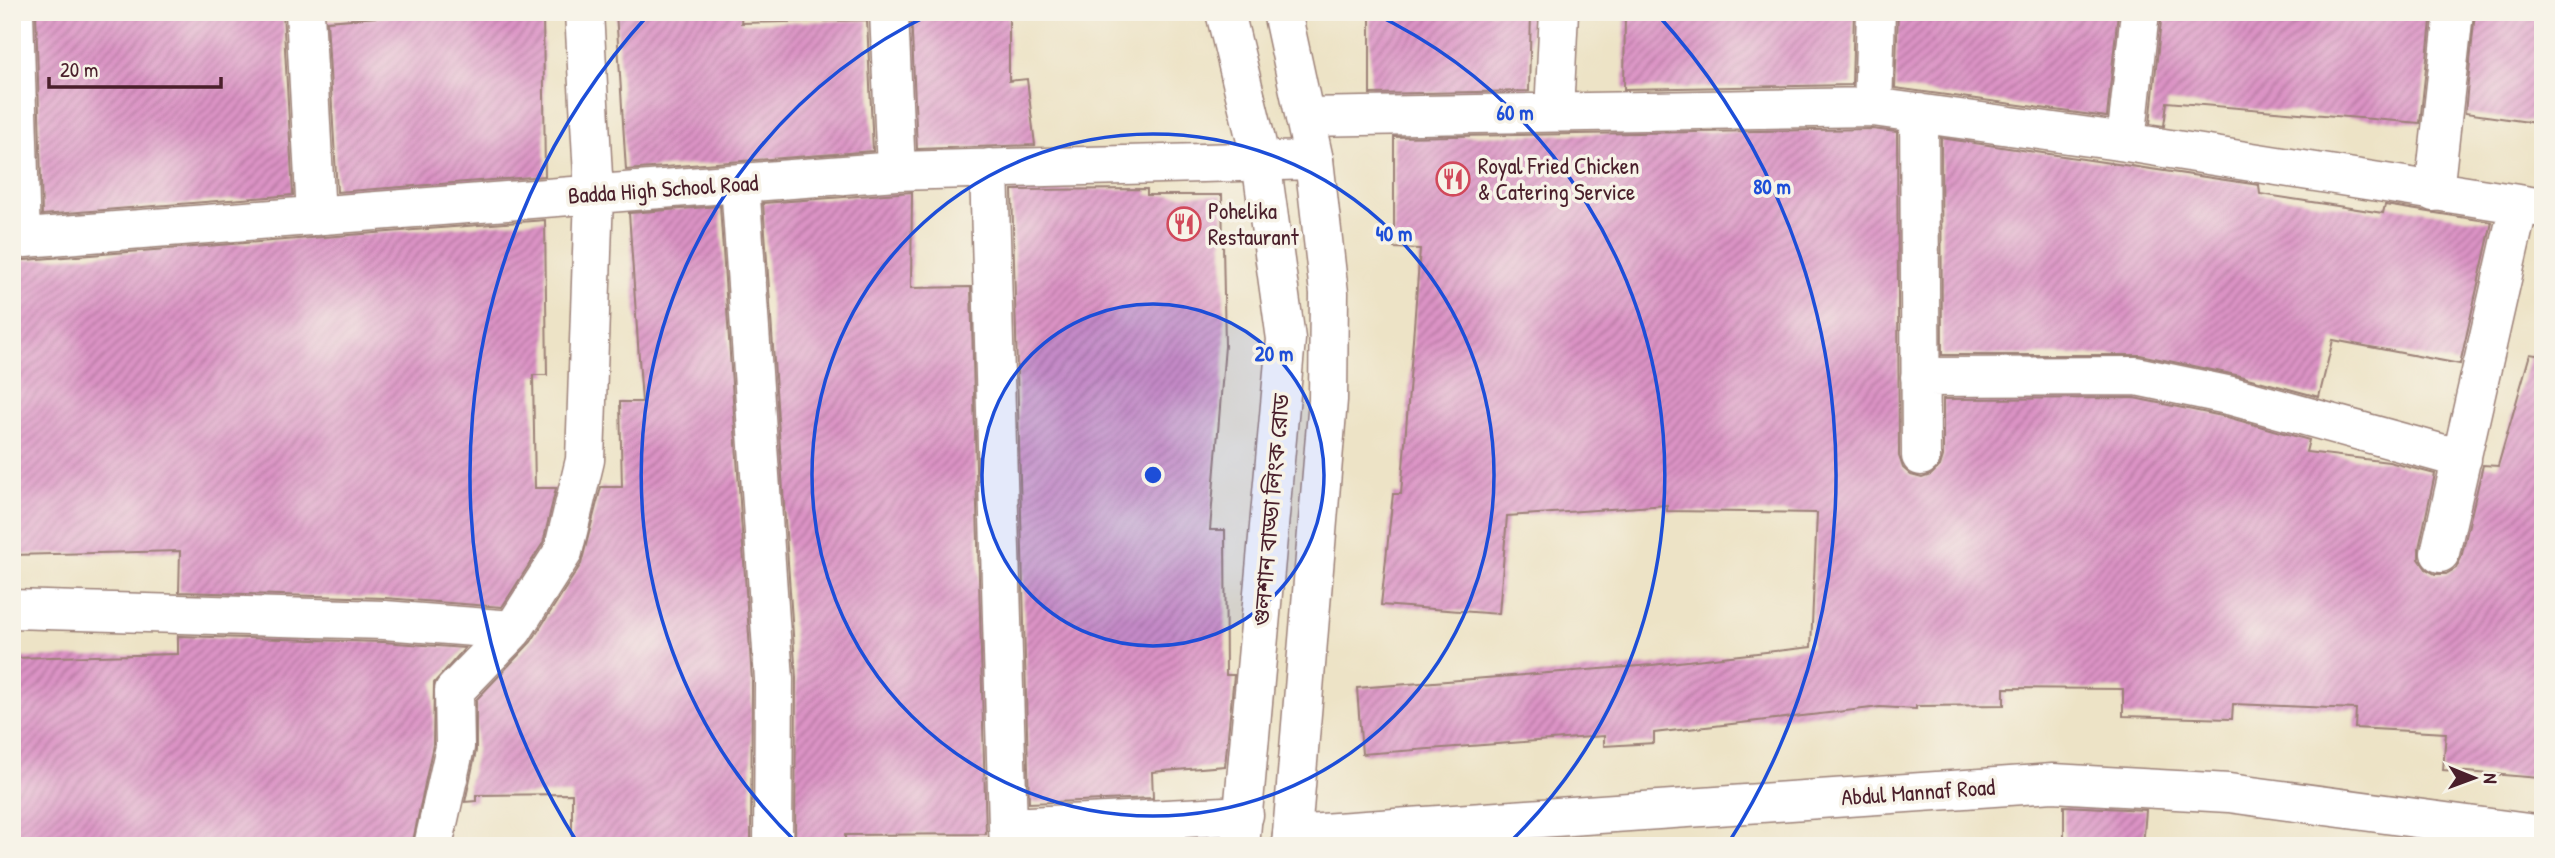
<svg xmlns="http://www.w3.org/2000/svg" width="2555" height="858" viewBox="0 0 2555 858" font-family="'Patrick Hand','Noto Sans Bengali',sans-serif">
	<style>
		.building { fill: url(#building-hatch) }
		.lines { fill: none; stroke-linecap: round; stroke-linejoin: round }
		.street-casing { stroke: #9c8178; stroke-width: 41 }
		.primary-casing { stroke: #9c8178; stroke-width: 41 }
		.street { stroke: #fff; stroke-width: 38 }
		.primary { stroke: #fff; stroke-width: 38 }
		.ring { fill: none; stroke: #1d4ed8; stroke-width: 3.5 }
		.labels { text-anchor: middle; stroke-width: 7; stroke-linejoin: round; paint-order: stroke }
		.poi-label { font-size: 23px; fill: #4a1f2b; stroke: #f7f3e8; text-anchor: start }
		.street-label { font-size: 23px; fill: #4a1f2b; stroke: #f7f3e8 }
		.centre { fill: #1d4ed8; stroke: #f7f3e8; stroke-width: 3.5 }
		.ring-label { font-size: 21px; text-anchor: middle; font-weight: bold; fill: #1d4ed8; stroke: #f7f3e8; stroke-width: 7; stroke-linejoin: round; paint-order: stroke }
	</style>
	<defs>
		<pattern id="building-hatch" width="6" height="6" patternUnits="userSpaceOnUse" patternTransform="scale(1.75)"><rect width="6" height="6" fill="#db93c5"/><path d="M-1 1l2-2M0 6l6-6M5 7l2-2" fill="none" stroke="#b477a0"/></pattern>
	</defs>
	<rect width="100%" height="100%" fill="#f7f3e8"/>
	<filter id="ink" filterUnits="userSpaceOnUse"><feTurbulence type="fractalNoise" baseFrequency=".0143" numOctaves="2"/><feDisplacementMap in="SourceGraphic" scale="14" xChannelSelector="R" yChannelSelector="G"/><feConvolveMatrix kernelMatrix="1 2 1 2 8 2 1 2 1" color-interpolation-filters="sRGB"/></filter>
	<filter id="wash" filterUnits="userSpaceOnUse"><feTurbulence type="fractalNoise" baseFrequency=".00686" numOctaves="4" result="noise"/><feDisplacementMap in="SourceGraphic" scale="28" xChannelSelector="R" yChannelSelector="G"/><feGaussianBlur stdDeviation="1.57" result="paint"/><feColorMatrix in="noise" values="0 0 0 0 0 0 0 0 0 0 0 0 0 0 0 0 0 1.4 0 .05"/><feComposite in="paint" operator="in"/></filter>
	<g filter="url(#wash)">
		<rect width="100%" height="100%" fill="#ede3c6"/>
		<g id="blocks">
			<!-- building -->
			<path class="building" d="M36,12h247l10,183 -251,20z
				M441,12h102l2,164 -208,16 -10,-171z
				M616,12h126l-1,11 126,-3 6,131 -247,19z
				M911,12h98v69l18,-2 8,66 -118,4z
				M1370,12h161l-2,79 -159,3z
				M1625,12h229l-2,73 -228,4z
				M1898,12h220l-11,105 -212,-29z
				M2162,12h270l-12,111 -253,-21 -3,24 -14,-2z
				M2475,12h68v112l-78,-11z
				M1872,129l25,3 2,324 4,12 8,7 11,3 9,-3 9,-9 3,-10v-57l191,-1 93,19 82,23 -3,12 83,10 46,12 -16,74v11l7,10 9,5h11l10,-6 5,-10 22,-93 15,1 32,-112 13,2v368l-4,54 -96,-8 3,-37 -91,-5 1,-19 -123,-5 -1,15 -109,-3v-27l-119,-1v17l-88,1v3l-36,-2 -226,26v10l-50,3v-10l-242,18 -5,-66 295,-23 159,-18 6,-134 -150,-2v-6l-160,11 -8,98 -118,-9 12,-111h8l19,-245 -26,-1v-111z
				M1941,138l318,47 1,9 123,19 2,-8 107,17 -32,142 -127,-24 -14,57 -83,-22 -96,-20h-198z
				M1147,189v6h75l3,151 -15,184h15l1,145h8l-9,91 -73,6 1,26 -124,5 -17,-613z
				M912,192l-1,96 60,-1 15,547 -141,1v11h-50l1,-168 -33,-475z
				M720,206l32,474 -1,166h-179v-52l-96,1v6l-11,1 11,-51v-51l55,-58 50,-78 20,-77h21l-2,-85h22l-13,-189z
				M545,220l2,155h-14l2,113h21l-13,55 -41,64 -117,-9 -206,-6 1,-41 -168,4v-294z
				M178,636l205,6 82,6 -31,35 -1,62 -21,101h-400v-188l166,-4z
				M2064,806l82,4 -3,36h-79z"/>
		</g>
	</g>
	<g filter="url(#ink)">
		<use href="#blocks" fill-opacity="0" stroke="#9c8178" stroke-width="2"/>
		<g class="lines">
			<defs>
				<path id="street" d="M14,12l7,226
					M305,12l11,204
					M889,12l7,159
					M1873,107l3,-95
					M1554,112l5,-100
					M1919,113l2,343
					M1305,117l568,-10 253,35 417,66
					M2126,142l14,-130
					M989,168l19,659
					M740,183l34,496 -1,167
					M2434,192l20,-180
					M12,239l884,-68 418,-11
					M1920,377l216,-1 96,20 230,63
					M2440,553l79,-349
					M12,609l372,11 129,10 50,-78 22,-92 9,-266 -10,-182
					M1292,835l761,-52 176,10 314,42
					M433,846l22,-99 -1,-56 59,-61
					M1009,846l-1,-19 236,-12"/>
				<path id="primary" d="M1225,12l36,149 25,178 -46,507
					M1282,12l32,148 15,133 -1,107 -37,446"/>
			</defs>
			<!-- street casing -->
			<use href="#street" class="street-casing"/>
			<!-- primary casing -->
			<use href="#primary" class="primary-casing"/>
			<!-- street -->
			<use href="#street" class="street"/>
			<!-- primary -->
			<use href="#primary" class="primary"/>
		</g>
	</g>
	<!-- distance rings -->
	<circle cx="1153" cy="475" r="171" fill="#1d4ed8" fill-opacity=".12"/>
	<g class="ring">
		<circle cx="1153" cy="475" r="171"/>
		<circle cx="1153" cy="475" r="341"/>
		<path d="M797 843A512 512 0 0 1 933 13M1373 13A512 512 0 0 1 1509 843"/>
		<path d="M577 842A683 683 0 0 1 649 14M1657 14A683 683 0 0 1 1729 842"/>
	</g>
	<!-- icons -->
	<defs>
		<symbol id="restaurant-ring" viewBox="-11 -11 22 22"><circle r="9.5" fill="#f7f3e8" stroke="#d1495b" stroke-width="1.5"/><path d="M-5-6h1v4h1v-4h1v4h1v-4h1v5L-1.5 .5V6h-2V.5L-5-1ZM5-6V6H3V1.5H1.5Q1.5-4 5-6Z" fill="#d1495b"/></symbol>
	</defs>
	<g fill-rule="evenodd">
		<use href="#restaurant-ring" x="1434" y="160" width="38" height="38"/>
		<use href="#restaurant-ring" x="1165" y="205" width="38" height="38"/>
	</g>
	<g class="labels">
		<!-- poi labels -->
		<g class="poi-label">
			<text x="1478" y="174">Royal Fried Chicken<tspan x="1478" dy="26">&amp; Catering Service</tspan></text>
			<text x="1208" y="219">Pohelika<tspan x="1208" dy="26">Restaurant</tspan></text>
		</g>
		<!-- street labels -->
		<g class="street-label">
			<text transform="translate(663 189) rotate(-4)" y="8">Badda High School Road</text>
			<text transform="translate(1271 510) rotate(-85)" y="8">গুলশান বাড্ডা লিংক রোড</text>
			<text transform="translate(1918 792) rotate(-4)" y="8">Abdul Mannaf Road</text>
		</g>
	</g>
	<circle cx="1153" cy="475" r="10" class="centre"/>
	<g class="ring-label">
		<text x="1515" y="120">60 m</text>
		<text x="1772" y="194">80 m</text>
		<text x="1394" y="241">40 m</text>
		<text x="1274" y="361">20 m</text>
	</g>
	<!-- margin -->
	<rect width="2555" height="858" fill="none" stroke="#f7f3e8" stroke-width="42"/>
	<!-- north arrow -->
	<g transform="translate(2474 778) rotate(91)" stroke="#f7f3e8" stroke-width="5" paint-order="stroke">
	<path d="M0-5L12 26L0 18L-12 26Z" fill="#4a1f2b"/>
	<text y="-10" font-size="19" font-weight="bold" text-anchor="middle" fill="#4a1f2b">N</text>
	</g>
	<!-- scale -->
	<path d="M49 77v10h172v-10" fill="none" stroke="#4a1f2b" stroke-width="3.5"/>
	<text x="60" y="77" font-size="21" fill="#4a1f2b" stroke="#f7f3e8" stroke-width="5" paint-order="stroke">20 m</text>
</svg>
